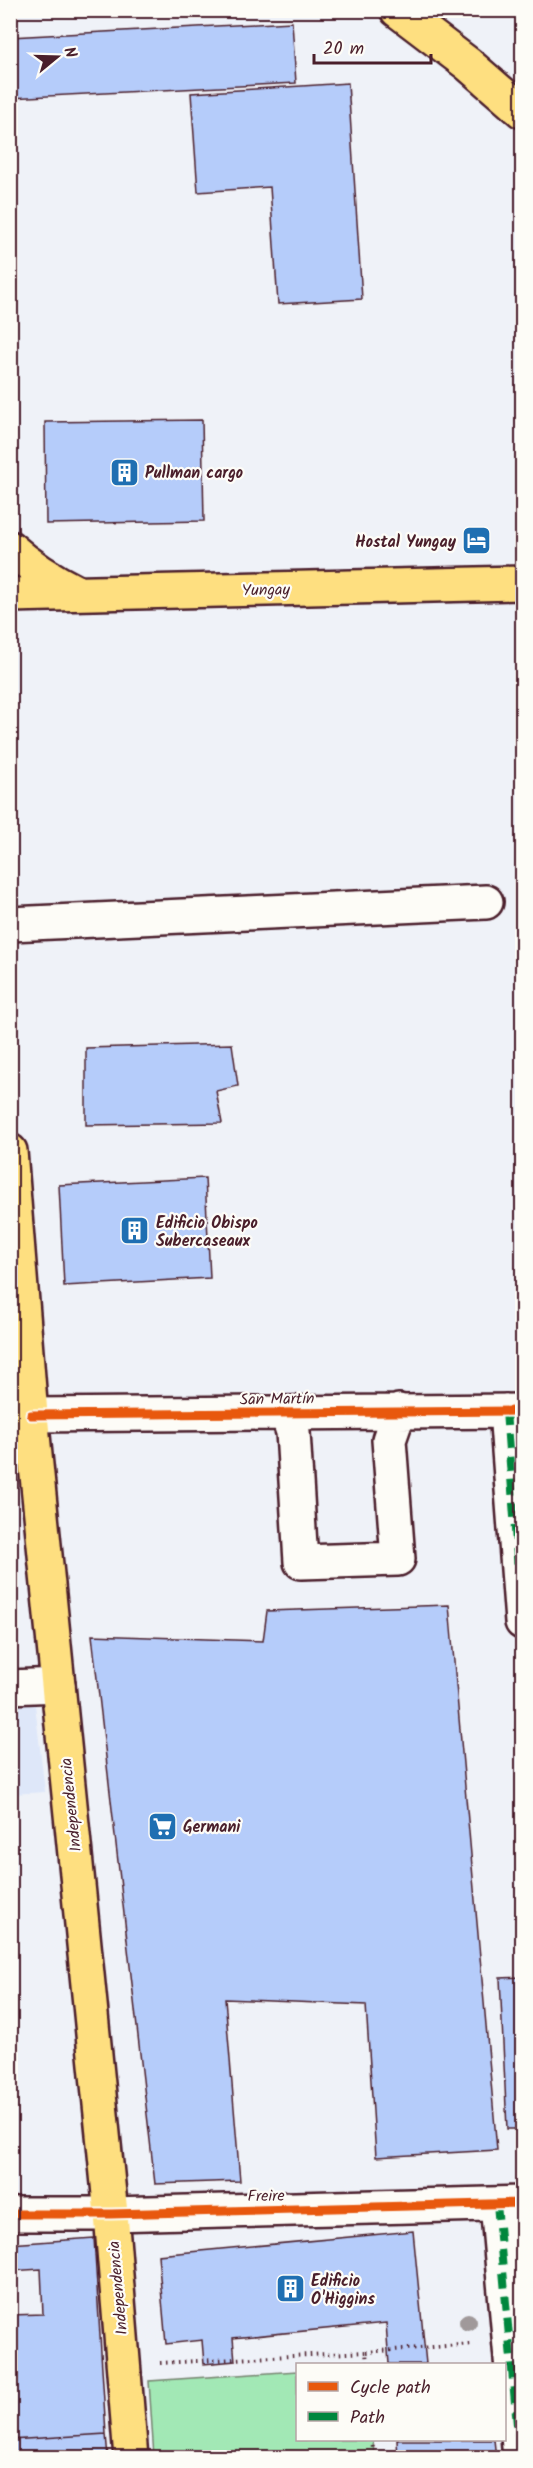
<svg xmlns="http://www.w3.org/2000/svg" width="533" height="2468" viewBox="0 0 533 2468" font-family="Kalam,sans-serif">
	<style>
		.built { fill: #dee7f9 }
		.green { fill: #a2e8b5; stroke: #768470; stroke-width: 1.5 }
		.building { fill: #b5ccfa; stroke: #4a1f2b; stroke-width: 1.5 }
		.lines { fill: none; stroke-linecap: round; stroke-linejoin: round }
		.minor-casing { stroke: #4a1f2b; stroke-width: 38 }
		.major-casing { stroke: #4a1f2b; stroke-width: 38 }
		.path { stroke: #4a1f2b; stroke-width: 4; stroke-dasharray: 1.5 4.5; stroke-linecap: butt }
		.minor { stroke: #fdfcf7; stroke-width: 33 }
		.major { stroke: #fedf80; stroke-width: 33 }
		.quiet { stroke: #00873e; stroke-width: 8; stroke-dasharray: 15 8; stroke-linecap: butt }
		.cycleway-casing { stroke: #fdfcf7; stroke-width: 13 }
		.cycleway { stroke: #e8590c; stroke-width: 9 }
		.tree { fill: #a0999a }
		.labels { text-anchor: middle; stroke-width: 4.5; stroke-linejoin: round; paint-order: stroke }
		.poi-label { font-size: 16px; font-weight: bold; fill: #4a1f2b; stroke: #fdfcf7; text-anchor: start }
		.street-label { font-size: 16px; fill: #4a1f2b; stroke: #fdfcf7 }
	</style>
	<rect width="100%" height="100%" fill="#eff2f8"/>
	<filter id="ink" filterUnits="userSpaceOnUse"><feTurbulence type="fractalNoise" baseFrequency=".0167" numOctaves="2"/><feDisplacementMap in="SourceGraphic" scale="12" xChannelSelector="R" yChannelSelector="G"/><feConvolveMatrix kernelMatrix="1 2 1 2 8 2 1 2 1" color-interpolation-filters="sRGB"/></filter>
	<g filter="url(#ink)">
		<!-- built -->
		<path class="built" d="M31,1670l14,122 -34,2v-123z"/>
		<!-- green -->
		<path class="green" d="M297,2371l1,69h75l1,17h-220l-5,-76z"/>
		<!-- building -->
		<path class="building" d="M292,22l4,61 -286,15v-61z
			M348,83l14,216 -84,5 -8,-117 -72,5 -7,-99z
			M202,420l2,101 -158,3 -1,-102z
			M232,1044l6,42 -22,5 6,32 -136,2v-77z
			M205,1178l5,100 -146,8 -5,-101z
			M449,1605l48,545 -121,7 -10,-152 -141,-6 15,182 -85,3 -63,-549 171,6 4,-30z
			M522,1977v152h-15l-7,-151z
			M413,2231l13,133h-37l-3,-41 -153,15 2,23 -31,3 -2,-24 -36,4 -8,-89z
			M94,2238l12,196 -96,6v-125l33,-1 -2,-45 -31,2v-27z
			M106,2434l2,24h-98v-18z
			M397,2440h97l2,18h-98z"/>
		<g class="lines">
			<defs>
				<path id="minor" d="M10,924l476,-22
					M506,1411l16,211
					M287,1414l6,18 8,130 97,-3 -9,-119 10,-29
					M31,1415l491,-4
					M10,1687l48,-2
					M497,2204l23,254
					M10,2214h101l411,-11"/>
				<path id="major" d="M397,10l71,54 54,47
					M10,548c21,19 42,32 66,44
					M10,595l512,-12
					M10,1151l21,264 80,799 20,244"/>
			</defs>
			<!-- minor casing -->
			<use href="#minor" class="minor-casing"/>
			<!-- major casing -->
			<use href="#major" class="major-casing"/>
			<!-- path -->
			<path class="path" d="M366,2352l107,-8
				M160,2363l206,-11 1,12
				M372,2440l2,18"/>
			<!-- minor -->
			<use href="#minor" class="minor"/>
			<!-- major -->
			<use href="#major" class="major"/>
			<!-- quiet -->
			<path class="quiet" d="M506,1411l16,211
				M497,2204l23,254"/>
			<defs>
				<path id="cycleway" d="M31,1415l491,-4
					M10,2214h101l411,-11"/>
			</defs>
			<!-- cycleway casing -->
			<use href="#cycleway" class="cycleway-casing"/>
			<!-- cycleway -->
			<use href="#cycleway" class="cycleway"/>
		</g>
		<!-- trees -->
		<circle class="tree" cx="468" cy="2322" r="9"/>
	</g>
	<!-- icons -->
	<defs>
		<symbol id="building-square" viewBox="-11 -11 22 22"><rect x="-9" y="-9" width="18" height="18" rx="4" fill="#1f6fb2" stroke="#fdfcf7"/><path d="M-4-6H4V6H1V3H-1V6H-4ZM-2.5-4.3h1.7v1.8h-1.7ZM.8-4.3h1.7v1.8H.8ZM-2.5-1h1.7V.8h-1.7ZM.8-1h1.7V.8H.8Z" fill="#fff"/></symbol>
		<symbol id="hotel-square" viewBox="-11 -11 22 22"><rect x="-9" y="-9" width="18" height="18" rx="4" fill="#1f6fb2" stroke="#fdfcf7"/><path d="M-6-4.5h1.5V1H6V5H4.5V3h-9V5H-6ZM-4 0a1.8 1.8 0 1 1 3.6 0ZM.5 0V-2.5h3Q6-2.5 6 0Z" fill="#fff"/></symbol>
		<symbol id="supermarket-square" viewBox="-11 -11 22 22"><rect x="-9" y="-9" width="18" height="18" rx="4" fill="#1f6fb2" stroke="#fdfcf7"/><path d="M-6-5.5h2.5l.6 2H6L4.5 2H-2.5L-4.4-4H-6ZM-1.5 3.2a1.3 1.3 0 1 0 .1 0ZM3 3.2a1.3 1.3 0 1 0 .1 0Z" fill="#fff"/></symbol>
	</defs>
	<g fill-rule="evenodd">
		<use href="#building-square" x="108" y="456" width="33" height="33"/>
		<use href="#hotel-square" x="460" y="524" width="33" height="33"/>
		<use href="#building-square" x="118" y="1214" width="33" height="33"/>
		<use href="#supermarket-square" x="146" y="1810" width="33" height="33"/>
		<use href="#building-square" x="274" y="2272" width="33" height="33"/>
	</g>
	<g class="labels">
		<!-- poi labels -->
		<g class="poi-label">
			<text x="145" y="478">Pullman cargo</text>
			<text x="456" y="547" text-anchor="end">Hostal Yungay</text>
			<text x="156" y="1228">Edificio Obispo<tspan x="156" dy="18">Subercaseaux</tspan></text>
			<text x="183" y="1832">Germani</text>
			<text x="311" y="2286">Edificio<tspan x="311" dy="18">O'Higgins</tspan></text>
		</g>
		<!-- street labels -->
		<g class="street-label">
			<text transform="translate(266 589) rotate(-1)" y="6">Yungay</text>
			<text transform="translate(277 1398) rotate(-1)" y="6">San Martín</text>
			<text transform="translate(70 1805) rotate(-96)" y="6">Independencia</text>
			<text transform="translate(266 2195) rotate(-1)" y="6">Freire</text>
			<text transform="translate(117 2288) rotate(-95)" y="6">Independencia</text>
		</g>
	</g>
	<!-- margin -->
	<rect width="533" height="2468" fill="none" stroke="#fdfcf7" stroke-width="36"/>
	<rect x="18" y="18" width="497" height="2432" fill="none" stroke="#4a1f2b" stroke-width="2" filter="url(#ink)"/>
	<!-- legend -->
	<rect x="296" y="2363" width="210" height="78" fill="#fdfcf7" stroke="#b5a4a5" stroke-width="1.5"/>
	<rect x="308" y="2382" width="30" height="9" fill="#e8590c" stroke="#b5a4a5" stroke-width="1.5"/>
	<text x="350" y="2393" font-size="18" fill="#4a1f2b">Cycle path</text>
	<rect x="308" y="2412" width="30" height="9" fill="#00873e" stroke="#b5a4a5" stroke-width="1.5"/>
	<text x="350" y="2423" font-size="18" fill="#4a1f2b">Path</text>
	<!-- north arrow -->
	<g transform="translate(57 57) rotate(71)" stroke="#fdfcf7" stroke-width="4.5" paint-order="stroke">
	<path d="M0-4.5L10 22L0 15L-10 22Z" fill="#4a1f2b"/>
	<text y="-9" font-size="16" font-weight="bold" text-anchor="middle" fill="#4a1f2b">N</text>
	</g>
	<!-- scale -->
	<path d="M314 54v9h117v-9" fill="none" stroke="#4a1f2b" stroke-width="3"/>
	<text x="323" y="54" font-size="18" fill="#4a1f2b" stroke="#fdfcf7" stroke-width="4.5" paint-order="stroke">20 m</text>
</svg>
